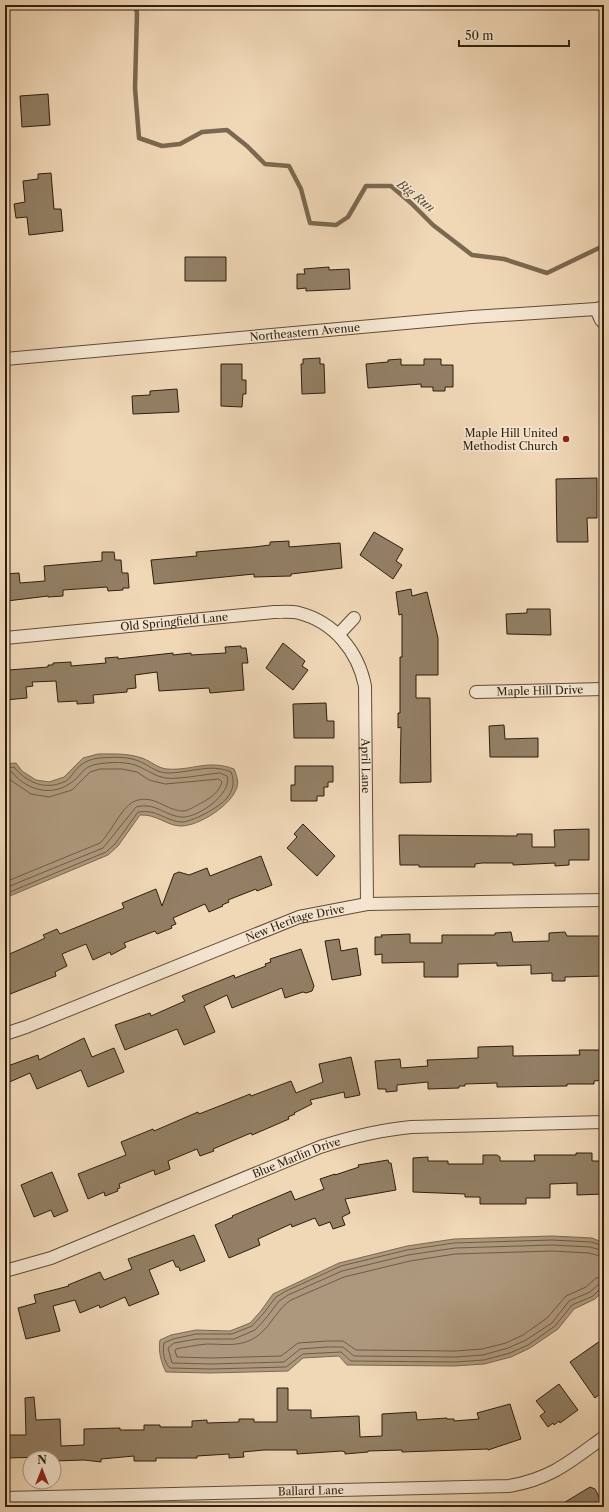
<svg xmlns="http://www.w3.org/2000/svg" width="609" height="1512" viewBox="0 0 609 1512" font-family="'Libre Caslon Text',serif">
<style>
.water{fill:#ae987d;stroke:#7a6850}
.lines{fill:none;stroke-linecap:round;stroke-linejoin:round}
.shore{stroke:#6e5c45;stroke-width:1}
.stream{stroke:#7a6850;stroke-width:4.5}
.building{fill:#927f65;stroke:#2d1f0d}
.minor-casing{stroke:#5e4d37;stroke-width:14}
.minor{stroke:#f5e5d0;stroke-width:12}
.poi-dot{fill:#8f2418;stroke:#f5e5d0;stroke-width:1.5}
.labels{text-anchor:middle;stroke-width:3.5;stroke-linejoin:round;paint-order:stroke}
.street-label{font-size:11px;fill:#2d1f0d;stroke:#f5e5d0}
.poi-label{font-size:11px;fill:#2d1f0d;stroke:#f5e5d0;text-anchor:end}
.water-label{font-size:12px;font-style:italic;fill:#5a4934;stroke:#f5e5d0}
</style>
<rect width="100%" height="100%" fill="#f0d7b6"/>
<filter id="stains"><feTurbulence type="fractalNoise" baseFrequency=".005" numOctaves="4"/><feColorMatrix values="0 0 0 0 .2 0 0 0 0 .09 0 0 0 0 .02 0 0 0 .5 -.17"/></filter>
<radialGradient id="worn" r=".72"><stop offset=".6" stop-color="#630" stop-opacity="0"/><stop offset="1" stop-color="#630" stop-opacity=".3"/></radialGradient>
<path class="water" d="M98,754c15,0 29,-1 44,4 9,3 15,10 25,11 25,2 41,-10 67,0 2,5 5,12 3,18 -5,18 -38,39 -56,39 -14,0 -24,-12 -41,-11l-22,31 -10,9 -103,43v-134l11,-1 6,8 14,9 13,2 15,-5 19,-19z
M552,1236l40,2 12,5v47l-9,9 -21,10 -16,20 -28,19 -19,9 -27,7 -29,2 -108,-1 -8,-9 -36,2 -15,13 -77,2 -45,-1c-5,-10 -8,-21 -6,-32l11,-5 25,-5 34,1 20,-8 10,-11 13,-18 66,-31 68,-17 47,-7z"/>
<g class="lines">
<path class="shore" d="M5,768l9,-1c13,16 32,24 52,14 3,-2 6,-6 8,-9 7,-9 15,-13 26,-14 14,-1 30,-2 43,5 8,4 15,10 25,10 21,0 43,-10 63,-1 4,9 2,19 -4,26 -7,9 -36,25 -47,24 -16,-2 -23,-13 -42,-10l-23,32 -9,8 -101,42
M5,773l7,-1c13,17 38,25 57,12 13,-7 11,-17 29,-20 13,-2 30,-3 42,3 9,4 15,9 25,11 13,2 40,-4 55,-5l7,3c6,18 -31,43 -46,41 -18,-2 -25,-15 -45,-10l-33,41 -98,40
M5,779h4l22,15 18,3 23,-7 18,-18 10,-3h22l15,3 12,8 16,4 54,-5 3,3c-3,10 -10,15 -19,20 -6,3 -13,8 -19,9 -17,1 -31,-19 -51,-9 -12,6 -22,31 -33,41l-95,39
M604,1246l-13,-4 -39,-2 -98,3 -47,7 -66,16 -55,25 -10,6 -13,17 -11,12 -20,8h-36l-23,5 -9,4c-2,7 0,20 6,25l41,1 75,-2 17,-13 38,-2 10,9 104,1 29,-2 26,-7 18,-8 27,-19 17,-21 21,-9 7,-7 4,-1
M604,1251l-14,-4 -38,-2 -97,3 -47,7 -66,16 -54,24 -9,6 -12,16 -12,13 -21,9h-37l-23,4 -6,5 4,15 39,1 73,-2 16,-13 27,-2h16l11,9 101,1 28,-2 25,-7 18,-8 26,-17 17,-22 21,-9 9,-8 5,-1
M604,1257l-15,-4 -37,-2 -97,3 -45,7 -66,16 -53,23c-13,8 -19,24 -31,34 -17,14 -34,10 -53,10 -11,1 -21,3 -31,5l-1,2 2,6 34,1 70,-2 17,-13 29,-2h16l13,9 99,1 27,-2 24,-6 17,-8 24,-17 19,-22 20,-9 10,-9 8,-1"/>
<path class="stream" d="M135,5l2,8 -2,75 4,50 23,8 18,-2 22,-12 25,-2 20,16 18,18 24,2 12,23 9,34 26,2 12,-8 18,-31h25l20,17 22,22 39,30 32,4 43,14 54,-26 3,4"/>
</g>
<path class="building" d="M48,94l2,31 -28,2 -2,-31z
M51,173l3,36h7l2,22 -34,4 -2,-18 -11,1 -2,-14 11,-2 -2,-21 15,-2v-5z
M185,257h41v24h-41z
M329,267v3l20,-1 1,20 -44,2v-3l-9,1v-15h8l-1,-5z
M320,358v6h4l1,29 -23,1 -1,-30h2v-5z
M401,359v6h23v-6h17v6h12v22h-8v4h-12v-4h-12v-3l-53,4 -2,-24 22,-2v-2z
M221,364h21v16h4v14h-3l-1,13 -21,-1z
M177,389l2,23 -46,2 -1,-18 18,-1v-4z
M597,478v40h-10l1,24h-31l-1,-63z
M374,532l29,17 -7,12 6,4 -9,14 -33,-24z
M289,541v6l51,-4 2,25 -51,6v2l-37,1v-3l-100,10 -3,-24 46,-4 -1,-4 58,-5 16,-2v-3z
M102,552h12l1,8h6l1,13h6l1,15h-6v2l-15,1 -1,-4 -44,3v6l-15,1v-1l-41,5 -2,-2v-25l14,-1 1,10 25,-2 -1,-15 58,-5z
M411,589l1,7 15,-4 11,46v37h-22v23h14l1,84 -31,1 1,-56 -3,1v-15h2v-56h2v-43l-3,1 -3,-23z
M527,609h23l1,26 -44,-1 -1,-20 21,-1z
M283,643l22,18 -3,5 6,4 -15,20 -27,-22z
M241,646v2h5l2,15h-6l2,27 -34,3 -1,-5 -50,3 -2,-19 -22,3 1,13 -9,1v3l-34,3 1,8 -17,1v-3l-19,1 -2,-21 -24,1 1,4 -7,1 1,11 -22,2v-24l4,-1v-5l39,-3v-2h5v-2l18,-1v4l35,-3 -1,-5 13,-1v2l55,-6v2l18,-2v2l35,-2 -1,-6z
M326,703l1,18h7v17h-40l-1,-34z
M504,725l1,14 33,-1v19h-48l-1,-31z
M295,766h38v16h-5v5h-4v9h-7v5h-26v-16h4z
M303,824l32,32 -18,20 -30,-28 10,-11 -3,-3z
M589,829v31h-20v5l-14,1v-3l-42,2v-2h-31l-7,1v3h-56v-2h-19l-1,-30 118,1v-2h15v13h23l-1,-17z
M261,856l11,29 -15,6 -1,-2 -28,11 1,2 -7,3 1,1 -14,6 -4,-8 -32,14 3,6 -5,2 1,2 -15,6 -2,-3 -31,12 2,4 -15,8 -1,-3 -17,8 -7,-16 -24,10 5,12 -12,6 1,4 -51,20v-40l34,-15 6,-3 -2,-3 14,-6 3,5 64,-26 -2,-5 34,-14 6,17 12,-32 5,-2 10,3 18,-7 3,8z
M511,932l2,10 36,-1v-8l16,-1 2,4h37v40l-39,1v4h-13v-8l-21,1v-9l-34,1v-3l-39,1v13h-34v-15l-42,1v-9l-7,1v-18h7l-1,-2 29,-1v9h32v-8h53v-2z
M339,939l2,12 16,-3 4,27 -29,5 -7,-39z
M301,949l13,37 -2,5 -6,2 -3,-1 -18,6 -3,-10 -50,20 -5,-13 -23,11 11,26 -31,13 -7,-16 -52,21 -10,-25 35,-12 1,3 34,-15 -3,-5 52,-21 1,3 31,-12 -1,-2 6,-2 -1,-3z
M84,1038l8,19 22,-9 10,24 -36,15 -7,-17 -44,19 -7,-16 -25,11v-17l33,-12 1,5z
M513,1046v10l67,-1 -1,-5h25v30l-10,1v3h-27v2l-70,1v-4l-32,1v2h-6v2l-31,1v-7l-31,3v6l-11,1v-3h-8l-3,-28 25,-2 1,9 27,-2 -1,-6 51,-2v-11z
M351,1057l9,38 -15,3 -1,-6 -34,8 2,4 -18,9 1,1 -7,3 1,2 -23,10 -14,6 -1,-2 -38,16 1,2 -14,5 -3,-7 -29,12 2,8 -15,6 -1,-5 -35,14 1,4 -3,1 1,2 -13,5 -1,-4 -16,7 -10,-25 48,-19 -5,-13 32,-13 1,2 44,-19 1,2 41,-16 10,-4 1,2 40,-15 5,12 27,-11 -4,-18z
M576,1153h16v8h12v33l-27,1v-12l-27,1v14h-24v6h-46v-7h-15v-3l-52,-2v-34l15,-1v4h20v3h35v-9h14l3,2v4h35l-1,-6h42z
M388,1160l1,3h2l5,27 -51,9 5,14 -8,4 3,8 -12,4 -3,-7 -11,4 -4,-8 -23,9 -1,-3 -33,15 2,6 -31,13 -14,-33 18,-8 -1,-1 59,-25 4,9 29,-11 -4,-10 15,-5v1l24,-8 -1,-2z
M52,1172l16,39 -14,6 -3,-7 -17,7 -13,-32z
M194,1235l11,26 -25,10 -1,-4h-3l-3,-7 -24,10 10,24 -30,12 -4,-9 -25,11 -1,-3 -19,8 -5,-13 -22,6 7,25 -34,8 -8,-31 18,-5 -2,-8 35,-9 -1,-1 32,-13 4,8 28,-11 -4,-10z
M600,1341l4,7v43l-9,7 -25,-36z
M559,1384l19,26 -18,13 -1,-2 -5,4 -1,-2 -5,4 -8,-11 5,-4 -9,-11z
M277,1388h11v22h23v8l48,-2 1,21 22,-1v-22l34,-2 1,8 30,-2v1h7v2l25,-2 -2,-6 33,-9 11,35 -33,11v-1l-86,3v-2l-34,1v1l-23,2v-2l-3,-1 -45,3v-4h-33l-21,2 1,5 -15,1v-4l-32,2v2h-41v3h-22v-5l-33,3v3l-17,-2 -30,1v-3l-7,-1 -42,1v-23h21l-1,-37 9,-1 2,23 24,-1 1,27 23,-1v-16l36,-1v2h24v-5h16v2h32v-6l15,-1v3l32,-1v-3h15v3h23z
M590,1487l5,2 9,18h-47z"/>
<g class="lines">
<g class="minor-casing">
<g id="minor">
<path d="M596,309l5,11 3,3"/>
<path id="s1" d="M5,359l467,-42 124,-8 8,-2"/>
<path d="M339,634l15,-16"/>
<path id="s2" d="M5,638l269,-26c8,0 17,-1 25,1 35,9 59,38 66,73l2,218"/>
<path id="s3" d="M476,692l128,-3"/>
<path id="s4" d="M5,1034l21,-7 273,-110 68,-13 237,-4"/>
<path id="s5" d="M5,1271l46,-13 269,-111c31,-10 59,-17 91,-20l193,-5"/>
<path id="s6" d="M5,1498l504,-12c42,-7 62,-25 95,-49"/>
</g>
</g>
<use href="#minor" class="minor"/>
</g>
<circle class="poi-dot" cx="566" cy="439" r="4"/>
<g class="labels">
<g class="street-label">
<text dy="4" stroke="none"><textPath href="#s1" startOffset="301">Northeastern Avenue</textPath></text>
<text dy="4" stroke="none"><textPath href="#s2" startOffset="170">Old Springfield Lane</textPath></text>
<text dy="4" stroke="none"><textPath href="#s3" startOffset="64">Maple Hill Drive</textPath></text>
<text dy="4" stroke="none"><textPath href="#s2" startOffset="479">April Lane</textPath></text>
<text dy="4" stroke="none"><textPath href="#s4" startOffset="311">New Heritage Drive</textPath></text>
<text dy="4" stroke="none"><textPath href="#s5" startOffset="313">Blue Marlin Drive</textPath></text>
<text dy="4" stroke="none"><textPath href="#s6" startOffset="306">Ballard Lane</textPath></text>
</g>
<g class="poi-label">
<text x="558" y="437">Maple Hill United<tspan x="558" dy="13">Methodist Church</tspan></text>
</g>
<g class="water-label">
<text transform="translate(416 196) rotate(38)" y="4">Big Run</text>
</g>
</g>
<rect width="609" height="1512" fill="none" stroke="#f0d7b6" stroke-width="20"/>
<rect x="6" y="6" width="597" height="1500" fill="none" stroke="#2d1f0d" stroke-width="2"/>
<rect x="10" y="10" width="589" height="1492" fill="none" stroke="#2d1f0d"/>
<g transform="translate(42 1470)"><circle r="19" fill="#f5e5d0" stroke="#a59682"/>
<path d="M0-3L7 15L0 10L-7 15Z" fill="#8f2418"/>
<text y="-6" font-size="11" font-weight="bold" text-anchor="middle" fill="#2d1f0d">N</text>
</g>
<path d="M459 40v6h110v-6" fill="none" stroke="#2d1f0d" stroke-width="2"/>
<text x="465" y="40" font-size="12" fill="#2d1f0d" stroke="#f5e5d0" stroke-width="3" paint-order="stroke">50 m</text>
<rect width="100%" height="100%" filter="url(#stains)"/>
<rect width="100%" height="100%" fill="url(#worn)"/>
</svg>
